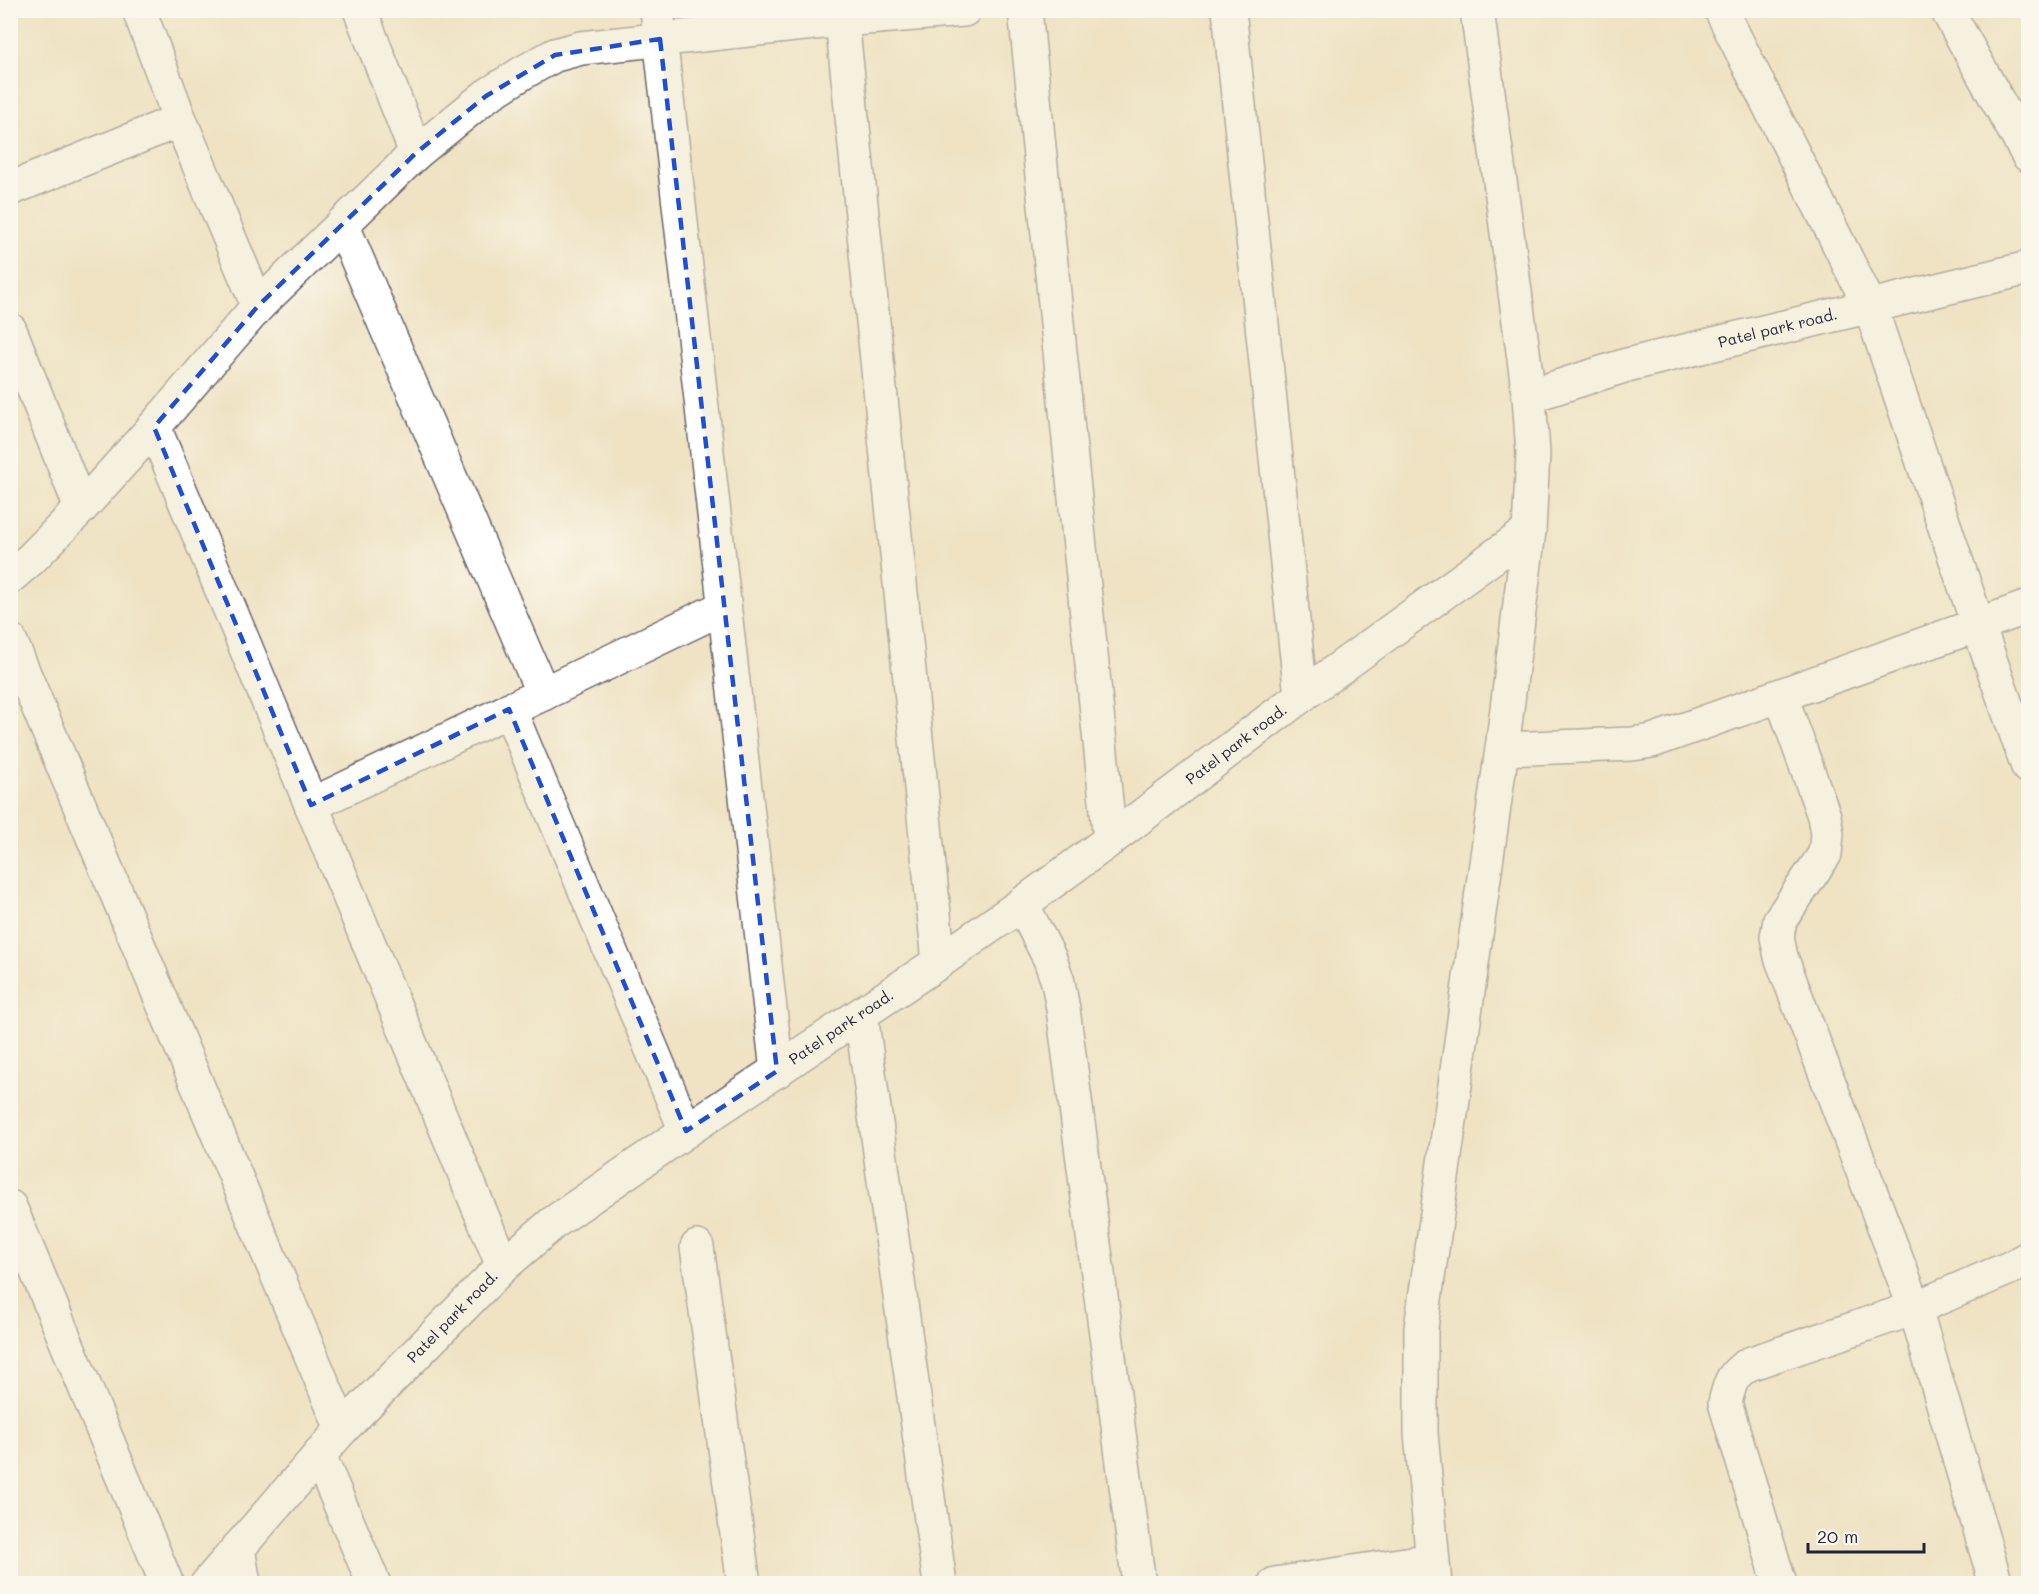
<svg xmlns="http://www.w3.org/2000/svg" width="2039" height="1594" viewBox="0 0 2039 1594" font-family="Mali,sans-serif">
<style>
.lines{fill:none;stroke-linecap:round;stroke-linejoin:round}
.street-casing{stroke:#6a666b;stroke-width:36}
.street{stroke:#fff;stroke-width:33}
.marked{fill:none;stroke:#1d4ed8;stroke-width:4.5;stroke-dasharray:12 8;stroke-linejoin:round}
.labels{text-anchor:middle;stroke-width:4.5;stroke-linejoin:round;paint-order:stroke}
.street-label{font-size:15px;fill:#22223b;stroke:#fbf7ec}
</style>
<rect width="100%" height="100%" fill="#fbf7ec"/>
<filter id="ink" filterUnits="userSpaceOnUse"><feTurbulence type="fractalNoise" baseFrequency=".0167" numOctaves="2"/><feDisplacementMap in="SourceGraphic" scale="12" xChannelSelector="R" yChannelSelector="G"/><feConvolveMatrix kernelMatrix="1 2 1 2 8 2 1 2 1" color-interpolation-filters="sRGB"/></filter>
<filter id="wash" filterUnits="userSpaceOnUse"><feTurbulence type="fractalNoise" baseFrequency=".008" numOctaves="4" result="noise"/><feDisplacementMap in="SourceGraphic" scale="24" xChannelSelector="R" yChannelSelector="G"/><feGaussianBlur stdDeviation="1.35" result="paint"/><feColorMatrix in="noise" values="0 0 0 0 0 0 0 0 0 0 0 0 0 0 0 0 0 1.4 0 .05"/><feComposite in="paint" operator="in"/></filter>
<g filter="url(#wash)">
<rect width="100%" height="100%" fill="#efe3c4"/>
</g>
<g filter="url(#ink)">
<g class="lines">
<g class="street-casing">
<g id="street">
<path d="M139,10l41,110 78,186"/>
<path d="M360,10l56,143"/>
<path d="M657,10l120,1061"/>
<path d="M841,10l98,952"/>
<path d="M1025,10l85,830"/>
<path d="M1229,10l72,686"/>
<path d="M1721,10l149,296 108,319 50,142"/>
<path d="M1947,10l81,145"/>
<path d="M10,189l170,-69"/>
<path d="M342,224l201,470"/>
<path d="M10,330l71,178"/>
<path id="s1" d="M1529,396l98,-31 401,-97"/>
<path d="M154,427l349,839"/>
<path d="M10,577l21,-18 50,-51 73,-81 104,-121 158,-153 70,-57 38,-24 31,-17 26,-7 261,-28 122,-10"/>
<path d="M10,640l332,789"/>
<path d="M1781,696l43,120 3,18 -2,20 -45,66 -3,17 4,20 134,351 81,276"/>
<path d="M509,709l177,422"/>
<path d="M1502,749l130,-5 20,-3 376,-134"/>
<path d="M311,805l413,-198"/>
<path d="M1022,904l28,55 8,23 5,27 76,575"/>
<path d="M861,1015l79,569"/>
<path d="M10,1207l157,377"/>
<path d="M697,1247l47,337"/>
<path d="M319,1455l55,129"/>
<path d="M238,1548l6,36"/>
<path id="s2" d="M207,1584l135,-155 161,-163 50,-43 133,-92 253,-169 83,-58 88,-64 191,-144 228,-165"/>
<path d="M1275,1584l157,-24"/>
<path d="M1435,1584l-14,-151v-105l81,-579 27,-218 4,-77 -4,-58 -52,-386"/>
<path d="M1780,1584l-55,-181c5,-20 6,-28 24,-39l166,-56 97,-41 16,-9"/>
</g>
</g>
<use href="#street" class="street"/>
</g>
</g>
<path d="M0 0H2039V1594H0ZM660,39l117,1032 -91,60 -177,-422 -198,96 -157,-378 104,-121 158,-153 70,-57 69,-41z" fill="#efe3c4" fill-opacity=".55" fill-rule="evenodd"/>
<path class="marked" d="M660,39l117,1032 -91,60 -177,-422 -198,96 -157,-378 104,-121 158,-153 70,-57 69,-41z"/>
<g class="labels">
<g class="street-label">
<text dy="5" stroke="none"><textPath href="#s1" startOffset="258">Patel park road.</textPath></text>
<text dy="5" stroke="none"><textPath href="#s2" startOffset="1335">Patel park road.</textPath></text>
<text dy="5" stroke="none"><textPath href="#s2" startOffset="849">Patel park road.</textPath></text>
<text dy="5" stroke="none"><textPath href="#s2" startOffset="363">Patel park road.</textPath></text>
</g>
</g>
<rect width="2039" height="1594" fill="none" stroke="#fbf7ec" stroke-width="36"/>
<path d="M1808 1543v9h116v-9" fill="none" stroke="#22223b" stroke-width="3"/>
<text x="1817" y="1543" font-size="18" fill="#22223b" stroke="#fbf7ec" stroke-width="4.5" paint-order="stroke">20 m</text>
</svg>
